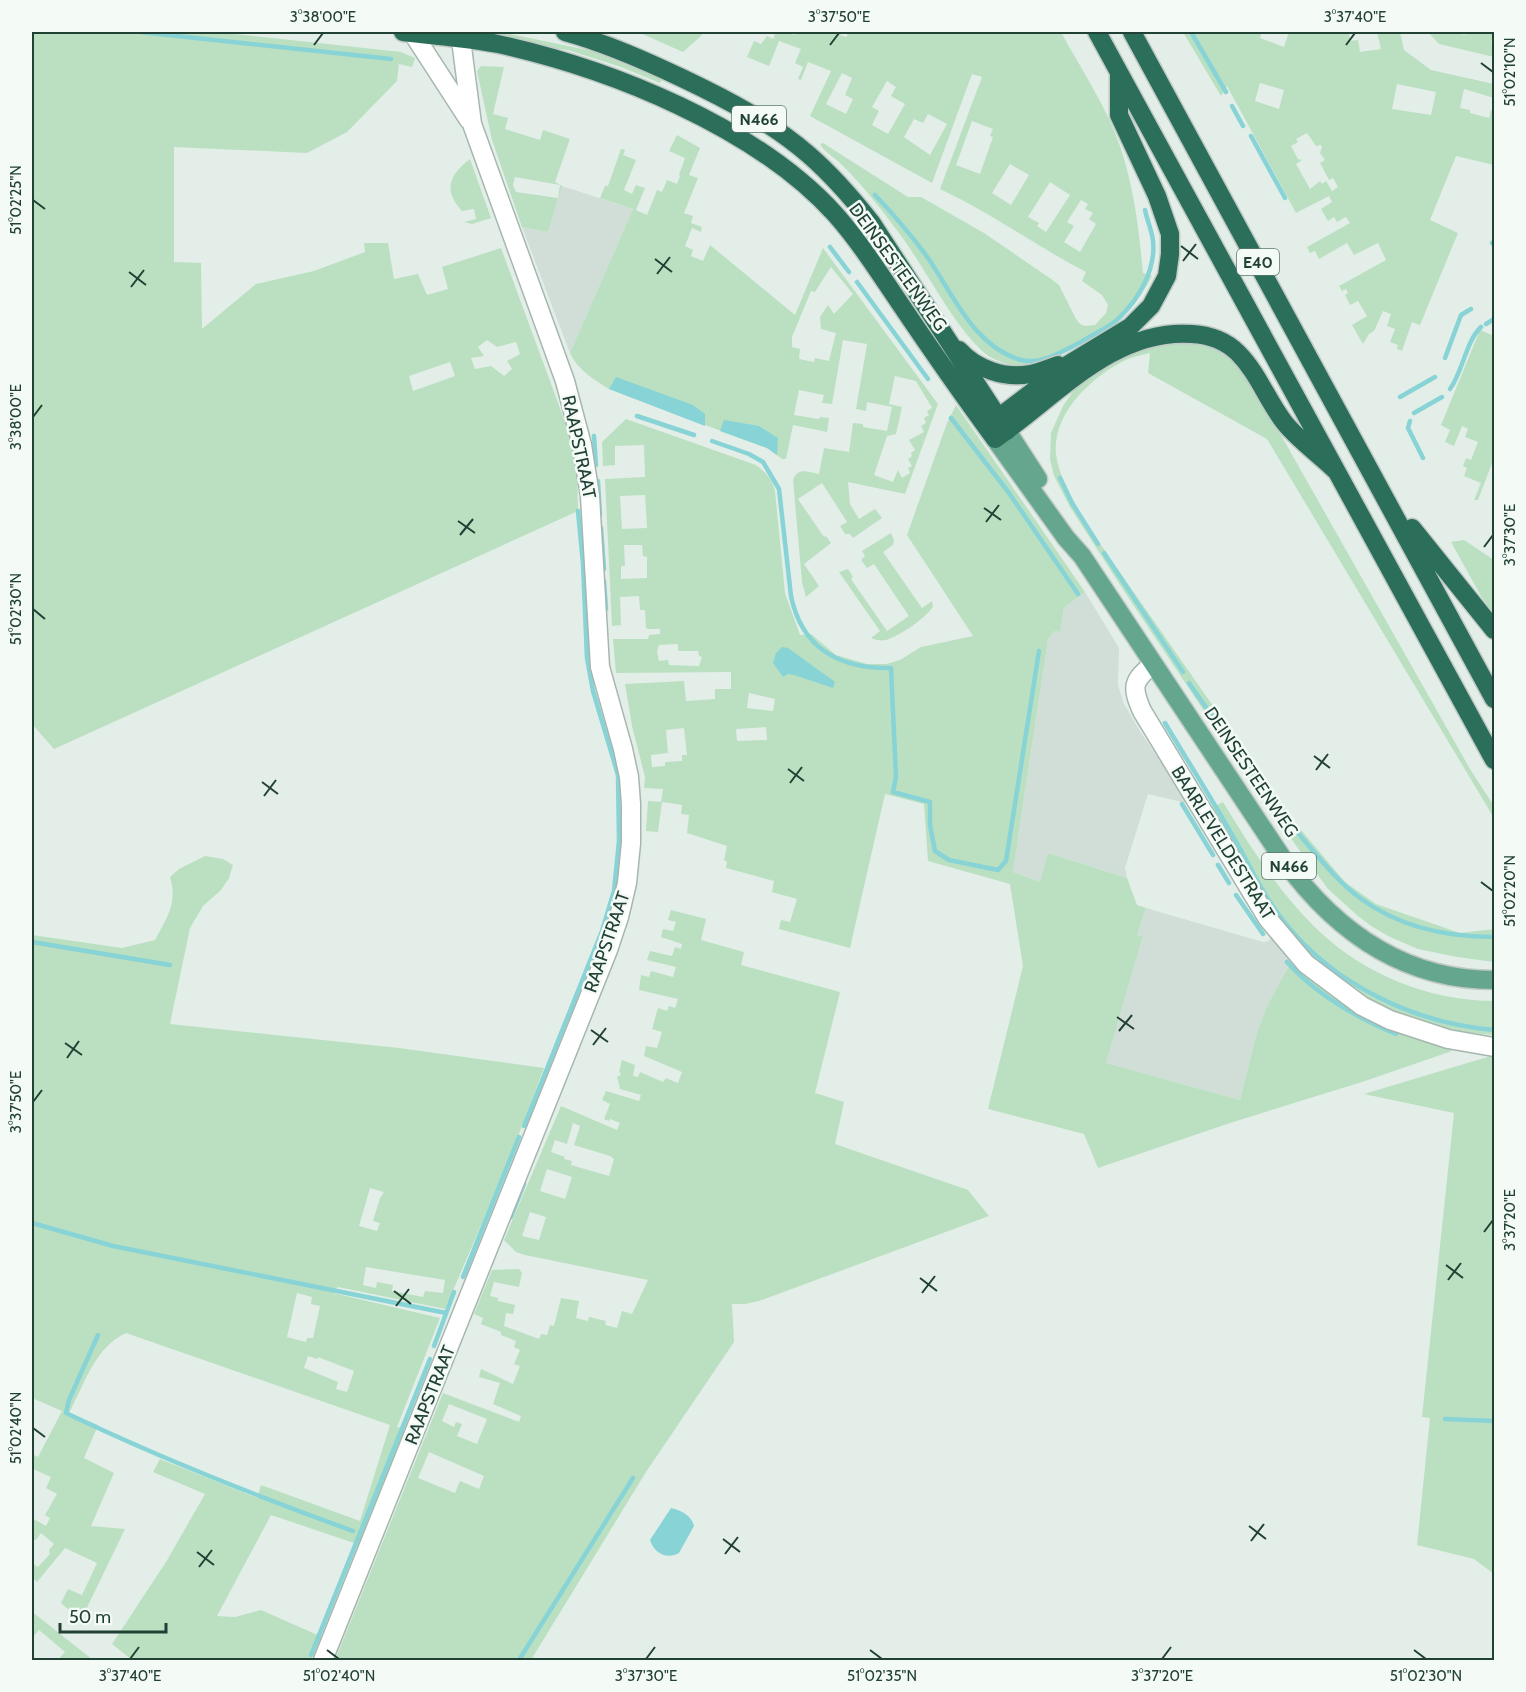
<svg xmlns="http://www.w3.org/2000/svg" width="1526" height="1692" viewBox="0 0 1526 1692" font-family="Cabin,sans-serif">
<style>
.built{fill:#d1ded7}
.green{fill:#bae0c1;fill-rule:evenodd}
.water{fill:#87d3d6}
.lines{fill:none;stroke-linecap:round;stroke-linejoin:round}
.stream{stroke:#87d3d6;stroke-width:4.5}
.minor-casing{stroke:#a5b7af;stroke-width:21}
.major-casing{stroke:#c1cac6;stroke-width:21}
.highway-casing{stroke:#c1cac6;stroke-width:21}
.minor{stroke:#fff;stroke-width:18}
.major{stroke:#64a68e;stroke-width:18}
.highway{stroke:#2b6f5a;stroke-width:18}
.ticks{fill:none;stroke:#214135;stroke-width:2}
.labels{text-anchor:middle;stroke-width:5;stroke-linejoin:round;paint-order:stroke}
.shield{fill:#f4faf6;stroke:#60786f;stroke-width:1.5}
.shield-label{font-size:16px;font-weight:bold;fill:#214135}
.street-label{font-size:18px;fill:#214135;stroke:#f4faf6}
.neatline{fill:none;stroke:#214135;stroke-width:2}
.ticks-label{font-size:15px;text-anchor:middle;fill:#214135}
</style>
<rect width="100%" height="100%" fill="#e3eee8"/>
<path class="built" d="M562,186l71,23 -63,144 -48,-126 26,5z
M1085,592l34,56 -1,37 6,19 17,29 49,71 -42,-10 -23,74 2,10 -79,-25 -8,29 -27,-10 35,-233 7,-8 5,1 4,-24z
M1146,908l117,34 6,-1 1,-7 21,28 -23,42 -11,28 -17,68 -134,-37 37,-127 -6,-1z"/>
<path class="green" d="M32,32h184l185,20 14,6 -3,9 -13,-3 -2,17 -50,51 -40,21 -133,-6v115l27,1 1,66 54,-45 58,-13 51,-19 -1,-9h24l6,36 24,-5 9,21 21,-6 -6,-22 59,-19 70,190 6,22 1,51 -524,238 -22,-25zM487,340l10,7 19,-5 4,12 -13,7 5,8 -8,7 -13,-10 -16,3 -4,-11 13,-2 -6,-9zM450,362l5,14 -42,15 -4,-15z
M501,32l91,19 70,28 -2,4 -39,-16 -53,-17 -24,-3 -44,-10z
M638,32h63l1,3 -19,17z
M776,32h8l11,3 2,-3h44l-1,3 6,2 3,-5h212c20,37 45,74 59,114 14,41 19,84 23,127l9,3c-21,40 -39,52 -79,72 -15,7 -31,18 -47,18 -17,0 -34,-5 -46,-17 -30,-30 -55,-81 -81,-116 -18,-24 -38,-50 -59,-70 -7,-7 -16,-11 -20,-19l3,-1 85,54h13l63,36 70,48 5,4 17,34 4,5 5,2 10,-1 11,-12 2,-8 -6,-10 -20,-14 4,-9c-50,-26 -95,-59 -146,-83l42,-112 -10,-3 -40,109 -122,-67 21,-45 -23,-9 -7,18 -3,-1 5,-12 -8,-4 6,-14 -22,-8 -10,25 -22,-9 7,-16 7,3 6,-8 6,3zM842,73l10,5 -7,17 8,4 -7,15 -20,-10zM887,81l9,6 -5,9 14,8 -17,30 -16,-9 7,-14 -7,-4zM928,114l19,10 -17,31 -26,-18 10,-18 9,4zM972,121l21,8 -3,7 3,1 -13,37 -24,-9zM1010,164l19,11 -18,30 -19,-12zM1050,182l20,13 -24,37 -9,-6 2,-3 -11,-6zM1081,200l7,4 -3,5 8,4 -4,6 7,5 -16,28 -16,-10 10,-16 -7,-4z
M1183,32h79l-2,6 24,9 5,-15h60l1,9 8,-1 2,12 21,-3 -4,-17h23l4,18 27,20 63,14v14l-30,-9 -4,19 10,2v3l19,5 2,-8 3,1v54l-38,-9 -26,64 28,13 -38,92 -8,-3 -10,29 -5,-2 1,-4 -8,-3 5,-13 -8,-3 4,-12 -8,-3 -9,20 -5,3 -6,10 -11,-19 15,-9 -9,-15 -8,4 -5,-10 3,-2 -2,-4 -4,2 -3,-5 47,-26 -8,-17 -24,12 -7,-12 -28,16 -4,-8 -5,2 -3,-6 43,-24 -4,-6 -9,5 -3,-5 -6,4 -7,-12 11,-7 -3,-6 -33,17 -69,-127 -6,10zM1260,83l24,7 -5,19 -24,-8zM1397,84l39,8 -5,23 -39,-6zM1307,133l9,13 5,-1 1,2 -2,6 5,7 -5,3 9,17 4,-2 5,9 -6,4 -6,-10 -4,3 -2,-3 -10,8 -14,-25 6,-4 -4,-1 -7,-13 7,-4 -2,-3z
M1428,32h25l12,3 1,-3h28l-3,11 3,1v13l-55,-13z
M481,66l23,1 -11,47 15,4 -3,11 35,11 3,-10 27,9 -15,43 7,4 -14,46 -26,-5 -30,-87 -15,-69zM515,177l45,8 -2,13 -42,-6 -3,-7z
M677,135l23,13 -11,27 9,3 -14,35 9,3 -2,7 11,4 -1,5 -9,-4 -7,18 8,4 -2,6 12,5 7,-16 85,70 28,-67 115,156 -33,90 -57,-12 2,22 9,15 16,-10 7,9 -29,20 -3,-4h-5l-5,-8 7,-4 -25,-39 -24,16 26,38 2,-1 5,7 -27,21 15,22 -13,11 -4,-15 -9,-102c5,-13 14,-8 26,-6l5,-26 25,4 4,-29 10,1v3l24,4 5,-24 -25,-5 -1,9 -10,-2 11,-65 -24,-4 -11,64 -10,-1 2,-8 -25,-5 -5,25 25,4 1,-2 9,1 -2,14 -34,-7 -7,34h-4l-15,-11 -158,-59c-16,-10 -31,-19 -39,-36l63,-144 -33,-11 5,-12h3l13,-37 4,1 -2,5 13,5 -12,30 8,4 4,-9 9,3 -9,22 11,5 10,-25 5,2 5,-12 10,4 3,-8 -1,-1 6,-17 -16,-7zM831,267l22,27 -19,20 -6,-9 -8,12 1,12 15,4 -7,28 -14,-3 -1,4 -15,-3 1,-10 -8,-2v-10l19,-46 4,1zM895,376l21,5 16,27 -5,3 2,4 -5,3 2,5 -5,3 3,6 -15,8 6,10 -4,3 1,3 -4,3 4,7 -4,2 2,5 -8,5 -4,-8 -5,12 -19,-7 13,-39 9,-2 6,-27 -13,-3z
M470,159l21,59 -19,6 -8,-2 12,-3 -2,-10 -12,2c-19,-21 -13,-36 8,-52z
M1480,330l14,6v122l-16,42h-4l7,-17 -17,-7 3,-8 -4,-2 3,-8 5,2 7,-18 -13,-5 3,-8 -6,-3 -8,20 -9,-4 5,-12 -9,-5z
M1201,341l28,14 11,12 16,24 214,378 24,37v12l-227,-379 -119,-66 2,-20c-7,2 -15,3 -22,6 -35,16 -76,54 -72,95 3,24 18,46 29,68l206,296 54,64 31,22 84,29 34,-4v33l-37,-5 -39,-8 -28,-12 -19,-11 -13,-10 -30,-27 -58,-79 -146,-219 -54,-84 -16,-31 -4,-17 1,-26 12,-27 11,-16 36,-27 46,-21z
M956,405l129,187 -21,16 -4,24 -5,-1 -7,8 -35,233 27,10 8,-29 79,25 10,27 9,3 -9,27 6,1 -37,127 134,37 17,-68 11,-28 23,-42 45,36 29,18 80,31 7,4 -87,30 -138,43 -129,44 -14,-34 -96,-25 35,-143 -13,-82 -82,-23 -4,-57 -39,-10 -35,154 -71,-19 2,-9 9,2 7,-23 -25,-7 2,-11 -48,-13 1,-6 -3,-2 3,-14 -40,-13 2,-18 -8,-1 1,-9 -20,-3 -4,30 -12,-1 2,-30 13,1 2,-13 -19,-1 1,-11 -13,-51 -7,-42 59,-3 2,20 29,-2v-10h16v-17l-115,1 -3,-34h35l1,-4 11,-1v-5h-12l-2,-1 -1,-18h-5l-1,-14 -19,1 1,28 -9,1 -7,-147 40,-2 -1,-32 -29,1v19l-12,1 -1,-24 24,-23 130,46c10,8 16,13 19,26l10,102 15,42 11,-1 25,21 31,9h19l14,-4 21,-13 52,-11 -66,-101 40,-112zM645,495l2,33 -25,1 -2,-33zM624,545h18l1,11 4,1v21l-26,1v-13h4zM678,644v7h20l1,5 3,1 -3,9 -30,-1 -1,-5 -9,1 -2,-9 2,-7zM749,693l26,6 -2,12 -26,-3zM766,727l1,13 -30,1 -1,-12zM684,728l3,27h-5v6l-17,1v4l-13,1 -1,-12 17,-2 -2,-23z
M891,533l3,7 -1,5 -10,7 39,56 10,-7 1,5c-4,10 -35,31 -47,34 -5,1 -10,0 -15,-2l9,-7 -41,-59 9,-3 5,8 -2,2 36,52 22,-15 -35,-52 -7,4 -6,-8 4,-4 -3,-5z
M1464,540l30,20v55l-13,-19 -30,-54z
M1223,802c28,46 57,92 96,129 46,44 112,70 175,70v34c-86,-5 -167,-46 -218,-116 -8,-11 -14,-24 -21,-36 -15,-25 -29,-50 -44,-75z
M205,856l18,3 10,6 -4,13 -8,12 -18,16 -13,22 -20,96 229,24 145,20 -37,97 -62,144 -107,-22 -5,6 107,25 -43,109 11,2 -48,116 -89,-30 -54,101 18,1 26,-7 61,27 -11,23h-179l-20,-16 54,-82 39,-68 -52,-22 7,-13 97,39 4,-13 99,36 30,-96 -264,-92c-31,14 -42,52 -57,80l29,12 -14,33 30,15 -23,53 34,3 -44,91 -20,-17 7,-14 14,6 15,-32 -32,-15 -28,34 -5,-5v-14l6,4 12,-13 -1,-4 5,-6 -13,-11 -5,7 -4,-1v-21l14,8 4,-8 -5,-3 12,-21 -11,-6 5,-11 -18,-8 -1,-15 6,3 24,-46 -30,-13v-463l90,13 33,-8c12,-23 23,-37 15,-63l9,-8zM370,1188l14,4 -4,6 -7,23 7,2 -3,8 -18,-5zM366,1267l79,13 -2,13 -18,-2 -2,6 -31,-6 1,-6 -16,-3 -1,6 -13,-3zM297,1293l15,4 -1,7 9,2 -7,32h-6l-1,4 -19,-5zM308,1356l9,3 1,-2 36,14 -7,21 -11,-3 2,-7 -34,-14z
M671,910l35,9 -5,21 43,12 -3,13 99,27 -25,101 29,9 -9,42 133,46 21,26 -230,85 -14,3h-13l2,38 -88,130 -115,188h-196l108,-267 76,29 2,-6 -28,-12 7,-21 -21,-6 2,-8 32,15 7,-18 -6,-2 6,-14 -6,-3 2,-6 -15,-6v-3l-20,-8 2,-6 -9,-4 18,-44 27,-1 3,4 -3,14 -25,-5 -4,14 8,2v3l17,4 -2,9 -7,-1 -2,13 35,13 2,-5 6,1 3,-10 4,1 7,-28 18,3 -3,17 12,3 1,-4 17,4 -1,4 12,3 5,-17 10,3 16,-34 -123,-25 -9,-3 -12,-12 57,-134 56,24 3,-7 -10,-4 -1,2 -5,-2 6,-15 -8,-4 4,-9 33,10 2,-6 -21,-6 -3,-13h3l1,-3 -2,-1 3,-12 13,5 -2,11 5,1 2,-5 23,10 3,-4 12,5 4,-11 -38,-16 2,-10 11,2 5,-16 -10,-3 6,-21 9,3 2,-5 6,2 3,-9 -39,-9 2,-15 8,2 2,-6 22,6 3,-10 -29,-7 3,-9 22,5 3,-9 6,2 1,-5 -21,-7 2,-8 10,2 3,-9 -8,-2zM573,1123l7,3 -6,19 36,11 4,3 -5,17 -38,-11 1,-4 -8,-2 1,-2 -14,-5 4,-12 12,4zM547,1169l25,8 -7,22 -25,-8zM530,1212l16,5 -7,23 -17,-4zM449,1404l38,15 -10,25 -20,-8 5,-12 -6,-2 -2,5 -12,-6zM429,1452l55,24 -5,13 -19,-8 -5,12 -37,-15z
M1494,1055v519l-20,-15 -57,-14 13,-127 -8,-1 32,-304 -90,-19z
M32,1612l8,6 53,42h-35l7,-8 -26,-22 -7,8z"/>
<path class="water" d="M616,377l77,28 12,9v12l-96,-37z
M724,420l35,6 19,12 -1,17 -10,-7 -47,-17z
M782,647l6,1 47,34 -2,6 -39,-13 -6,-1 -5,3 -10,-14 3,-10z
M671,1508c10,2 21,8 23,18l-15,27c-12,7 -25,0 -29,-13z"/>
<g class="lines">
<path class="stream" d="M140,32l251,27
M1191,32l35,60
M1232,106l11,20
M1251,136l34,62
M875,195c19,20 37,41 53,63 25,36 46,89 93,102 20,5 43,-9 60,-18 12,-8 28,-14 38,-24 20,-19 37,-49 34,-77 -1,-10 -6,-21 -8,-31
M1492,243l2,2
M830,247l19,25
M857,282l71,97
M1486,324l8,-5
M1445,358l16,-43 10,-6
M1450,389c13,-18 16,-48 31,-62
M1400,397l35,-20
M1414,413l28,-16
M637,416l57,19
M951,418l58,75 69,101
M1410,421l-2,7 15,30
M594,436l2,29
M712,441l37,13 14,8 16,27 12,107c11,53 49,73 100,72l5,109 -3,15 37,10v23l5,26 14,9 49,10 8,-9 33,-210
M1060,478l12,25 26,41
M598,481l2,34
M601,528l3,41
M1104,553l79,119
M604,581l2,28
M1189,683c37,53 73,106 114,156 18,21 35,43 57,59 39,29 87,39 134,39
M1165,723c22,37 45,73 66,110 17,28 30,60 51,86 50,65 131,104 212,111
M1182,804l31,51
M1218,865l11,18
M1236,895l27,39
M32,942l138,23
M1287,962c30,33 68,55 109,72
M524,1126l78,-195 12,-40 5,-50 -1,-66 -25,-84 -6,-33 -4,-94 -5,-53
M511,1217l13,-33
M32,1223l81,23 333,67
M463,1277l56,-140
M98,1335l-29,65 -3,13c94,45 190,83 287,118
M434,1346l20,-54
M1445,1419l49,2
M311,1655l119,-296
M519,1660l114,-182"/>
<g class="minor-casing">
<path id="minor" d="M412,32l57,88
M1153,664c-20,17 -22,22 -11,47l126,208 38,45 56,42 28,14 58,19 46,8
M323,1660l285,-710 11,-33 8,-34 4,-40v-39l-2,-27 -6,-28 -23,-82 -10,-171 -8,-51 -17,-64 -93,-257 -12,-92"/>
</g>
<g class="major-casing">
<path id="major" d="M1007,431l31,48
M995,439l71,99 16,18 201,303c52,72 120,121 211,121"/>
</g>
<g class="highway-casing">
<path id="highway" d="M403,32c32,4 64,6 95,12 113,25 258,83 337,170 24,27 43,57 64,88 31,46 63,92 96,137 60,-41 118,-111 197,-105 17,1 34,7 46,19 20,20 29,47 46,69 12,16 38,35 53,50
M565,32c41,11 81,29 119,47 44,21 88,44 125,76 23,20 43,43 62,67l136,209
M1097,32l397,728
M1132,32l362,667
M959,350c17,19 46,29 71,24 10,-2 19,-6 28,-9
M990,424l79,-60 61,-37 21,-21 16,-30 3,-22v-20l-13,-38 -38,-81v-40
M1412,528l82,102"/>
</g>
<use href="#minor" class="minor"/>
<use href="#major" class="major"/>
<use href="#highway" class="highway"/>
</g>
<path class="ticks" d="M314,45l9,-12M830,45l9,-12M1346,45l9,-12M1481,63l12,9M33,200l12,9M1181,246l17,13M655,259l17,13M1183,261l13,-17M129,272l17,13M657,274l13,-17M131,287l13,-17M33,417l9,-12M984,508l17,12M458,521l17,12M986,522l13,-17M460,535l13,-16M1484,547l9,-12M33,609l12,10M1314,756l16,12M788,769l16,12M1316,770l12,-16M262,782l16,12M790,783l12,-16M264,796l12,-16M1481,882l12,9M1117,1017l17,12M591,1030l17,12M1119,1031l13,-16M65,1043l17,12M593,1045l13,-17M67,1058l12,-17M33,1102l9,-12M1484,1232l9,-12M1446,1265l17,13M920,1278l17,13M1448,1280l13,-17M394,1291l17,13M922,1293l13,-17M396,1306l13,-17M33,1428l12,9M1249,1526l17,13M723,1539l17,13M1251,1541l13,-17M197,1552l17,13M725,1554l13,-17M199,1567l13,-17M327,1650l12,9M870,1650l12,9M1414,1650l12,9M130,1659l9,-12M646,1659l9,-12M1162,1659l9,-12"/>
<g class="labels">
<g class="shield">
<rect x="732" y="106" width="54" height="26" rx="4.5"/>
<rect x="1237" y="249" width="42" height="26" rx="4.5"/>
<rect x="1262" y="853" width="54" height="26" rx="4.5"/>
</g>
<g class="shield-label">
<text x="759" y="125">N466</text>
<text x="1258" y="268">E40</text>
<text x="1289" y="872">N466</text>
</g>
<g class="street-label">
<text transform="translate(898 267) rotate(54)" y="6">DEINSESTEENWEG</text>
<text transform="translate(579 447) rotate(78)" y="6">RAAPSTRAAT</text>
<text transform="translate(1251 772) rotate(56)" y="6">DEINSESTEENWEG</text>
<text transform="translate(1223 843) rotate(58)" y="6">BAARLEVELDESTRAAT</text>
<text transform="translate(607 942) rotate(-71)" y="6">RAAPSTRAAT</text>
<text transform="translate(430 1395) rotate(-68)" y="6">RAAPSTRAAT</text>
</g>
</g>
<rect width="1526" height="1692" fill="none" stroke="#f4faf6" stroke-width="66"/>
<path d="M60 1623v9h106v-9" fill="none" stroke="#214135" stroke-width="3"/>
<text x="69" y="1623" font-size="18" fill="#214135" stroke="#f4faf6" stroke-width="4.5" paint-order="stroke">50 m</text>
<rect x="33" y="33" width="1460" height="1626" class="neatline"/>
<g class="ticks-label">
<text x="323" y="22">3°38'00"E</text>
<text x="839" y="22">3°37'50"E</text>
<text x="1355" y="22">3°37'40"E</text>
<text transform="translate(1510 72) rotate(-90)" y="5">51°02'10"N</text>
<text transform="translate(16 200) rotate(-90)" y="5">51°02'25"N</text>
<text transform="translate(16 417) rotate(-90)" y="5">3°38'00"E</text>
<text transform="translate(1510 535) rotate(-90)" y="5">3°37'30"E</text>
<text transform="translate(16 609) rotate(-90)" y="5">51°02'30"N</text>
<text transform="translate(1510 891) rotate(-90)" y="5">51°02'20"N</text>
<text transform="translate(16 1102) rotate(-90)" y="5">3°37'50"E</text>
<text transform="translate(1510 1220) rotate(-90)" y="5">3°37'20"E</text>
<text transform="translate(16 1428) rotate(-90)" y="5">51°02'40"N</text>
<text x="130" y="1681">3°37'40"E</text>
<text x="339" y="1681">51°02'40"N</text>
<text x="646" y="1681">3°37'30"E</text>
<text x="882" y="1681">51°02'35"N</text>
<text x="1162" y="1681">3°37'20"E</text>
<text x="1426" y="1681">51°02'30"N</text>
</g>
</svg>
